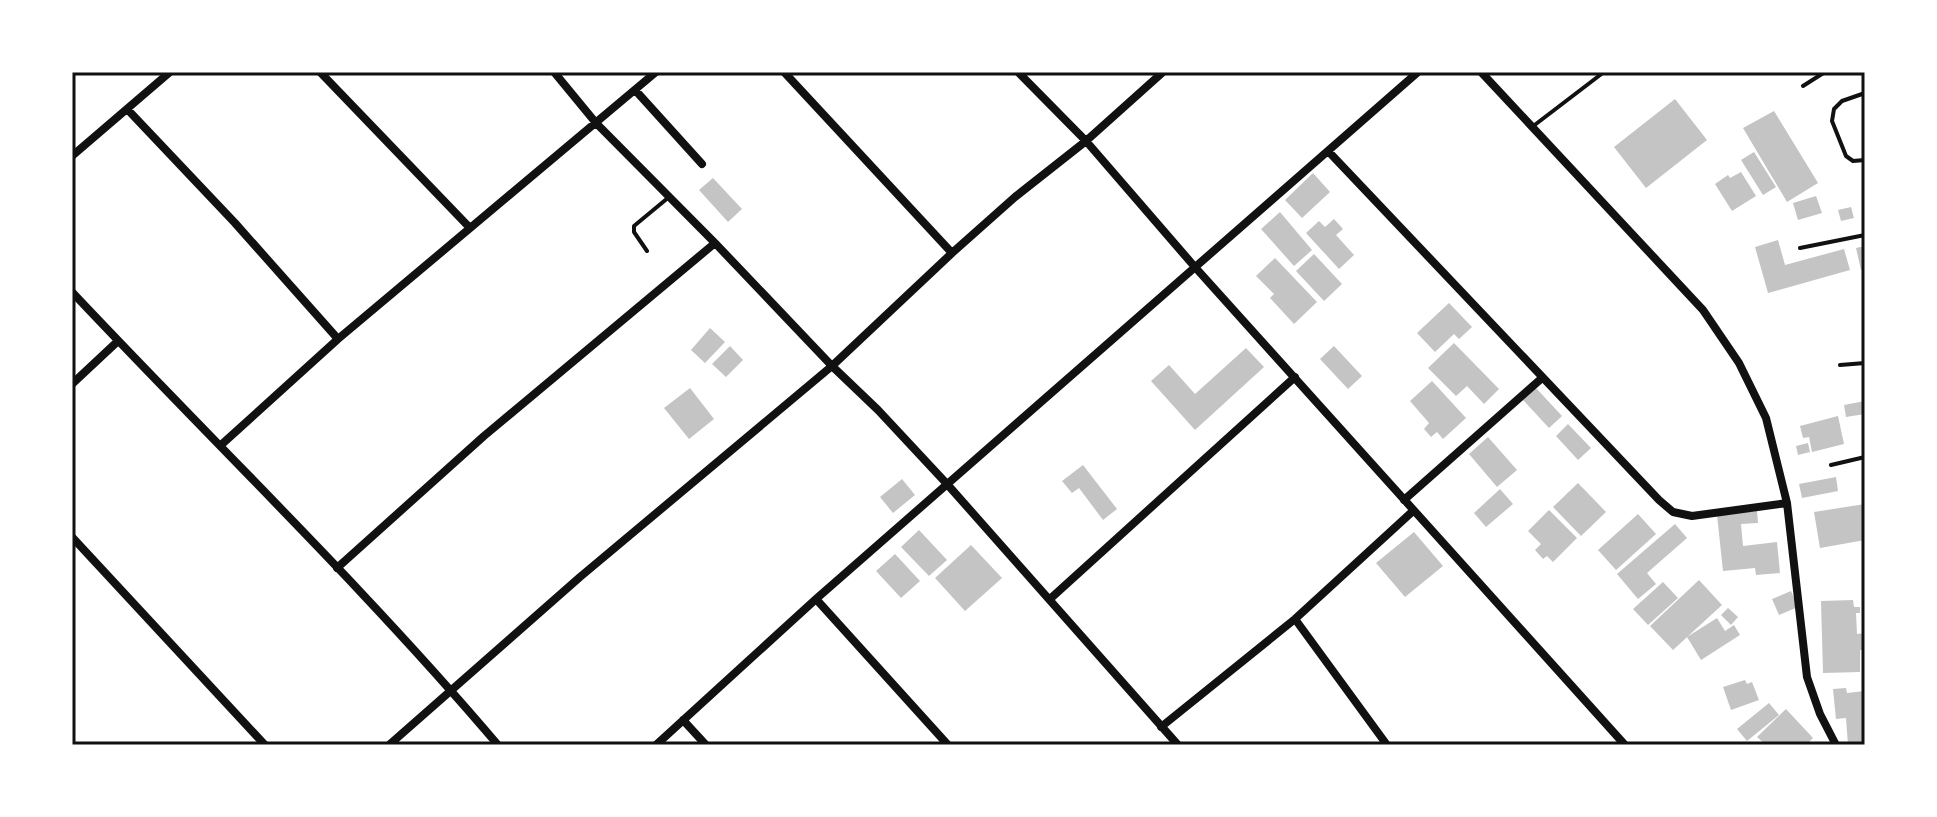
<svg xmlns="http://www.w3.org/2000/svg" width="1937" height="817" viewBox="0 0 1937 817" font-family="'Crimson Pro',serif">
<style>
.building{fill:#c4c4c4}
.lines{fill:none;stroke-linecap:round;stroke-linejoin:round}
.service{stroke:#111;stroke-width:4}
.minor{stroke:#111;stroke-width:8}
.neatline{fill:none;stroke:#111;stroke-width:3}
</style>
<rect width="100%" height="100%" fill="#fff"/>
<path class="building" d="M1675,99l32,41 -61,48 -32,-41z
M1774,111l44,72 -31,19 -44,-74z
M1754,152l22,35 -13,8 -22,-35z
M1741,172l15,24 -24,15 -17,-27 13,-9 2,3z
M1313,173l17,19 -28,26 -17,-18z
M713,178l29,31 -14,13 -29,-32z
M1816,196l6,17 -24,7 -5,-17z
M1851,207l3,11 -13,3 -3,-11z
M1280,212l32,38 -18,16 -33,-37z
M1334,219l9,10 -7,6 18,20 -15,14 -33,-36 13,-12 6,6z
M1778,240l7,25 59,-16 6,21 -82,23 -13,-46z
M1865,246v24h-4l-5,-22z
M1314,254l28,30 -18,17 -28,-30z
M1275,258l42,44 -23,22 -24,-26 4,-4 -18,-18z
M1449,303l23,24 -13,12 -5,-5 -19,18 -18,-19z
M710,328l15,14 -20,21 -14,-13z
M1454,343l45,46 -15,15 -17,-18 -11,10 -28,-28z
M730,346l13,14 -17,17 -14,-13z
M1334,346l28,30 -14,13 -28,-30z
M1246,348l18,19 -69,63 -44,-49 18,-16 26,29z
M1432,381l34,37 -23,21 -6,-7 -6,5 -7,-8 5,-6 -19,-22z
M690,388l24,31 -25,20 -25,-31z
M1536,388l26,28 -13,12 -26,-28z
M1865,401v13l-19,3 -2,-12z
M1838,416l6,28 -32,8 -3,-15 -6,1 -3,-12z
M1568,424l23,24 -13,12 -22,-24z
M1488,437l29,33 -20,17 -28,-33z
M1808,443l2,9 -12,3 -2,-9z
M1083,465l34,44 -14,11 -24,-32 -7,5 -10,-12z
M1836,477l2,14 -36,7 -3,-14z
M902,479l13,16 -22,18 -13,-16z
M1578,483l28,29 -25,24 -28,-29z
M1500,489l13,15 -27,23 -12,-14z
M1865,504v36l-45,8 -6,-36z
M1549,510l28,28 -24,24 -6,-6 -4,3 -8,-9 6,-6 -13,-13z
M1757,511l1,12 -17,1 2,22 34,-4 3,31 -24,2 -1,-7 -32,3 -6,-56z
M1638,514l18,20 -40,36 -18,-20z
M1675,524l12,14 -40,35 9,11 -18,15 -21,-25z
M919,530l28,30 -18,16 -28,-29z
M1414,532l29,34 -38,31 -29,-34z
M971,545l31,33 -37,33 -30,-33z
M895,554l25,27 -19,17 -25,-27z
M1699,580l23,25 -49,45 -23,-24z
M1663,582l15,16 -30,27 -15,-16z
M1791,591l7,16 -19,8 -7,-16z
M1853,600l1,7h6v6h-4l1,21 8,-1v17h-5v22l-37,1 -2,-72z
M1728,608l10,9 -7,8 -10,-10z
M1717,618l8,13 9,-6 6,10 -39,25 -14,-23z
M1745,680l2,4 5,-2 7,18 -28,10 -8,-23z
M1846,688l1,5 18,-2v54h-17l-2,-27 -10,1 -3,-30z
M1769,703l10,12 -32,26 -10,-12z
M1786,709l27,29 -7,7h-40l-9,-8z"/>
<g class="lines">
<path class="service" d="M1803,86l22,-14
M1865,93l-23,8 -8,8 -2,12 14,35 7,5 12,-1
M1532,127l72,-55
M1800,248l65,-13
M647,251l-13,-19v-6l35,-29
M1840,365l25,-2
M1831,465l34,-8"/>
<path class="minor" d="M320,72l150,156
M554,72l42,51 119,120 117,123 46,44 69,74 231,261
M784,72l168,181
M1018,72l68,69 108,125 431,479
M1481,72l222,238 36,53 27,55 21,85 20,174 13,37 16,31
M636,91l66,73
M128,110l107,113 103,116
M1328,151l331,349 14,12 19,4 95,-13
M72,156l98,-84
M72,292c142,151 292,295 426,453
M72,384l46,-43
M221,445l117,-106 318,-267
M1404,500l138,-122
M72,537l193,208
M337,568l147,-132 231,-193
M816,599l132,146
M1050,599l245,-222
M1295,619l92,126
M683,720l23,25
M1161,727l134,-108 118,-108
M389,745l191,-168 252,-211 120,-113 63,-56 71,-56 77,-69
M656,745l160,-146 602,-527"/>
</g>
<rect width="1937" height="817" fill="none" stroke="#ffffff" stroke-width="148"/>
<rect x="74" y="74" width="1789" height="669" class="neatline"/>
</svg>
